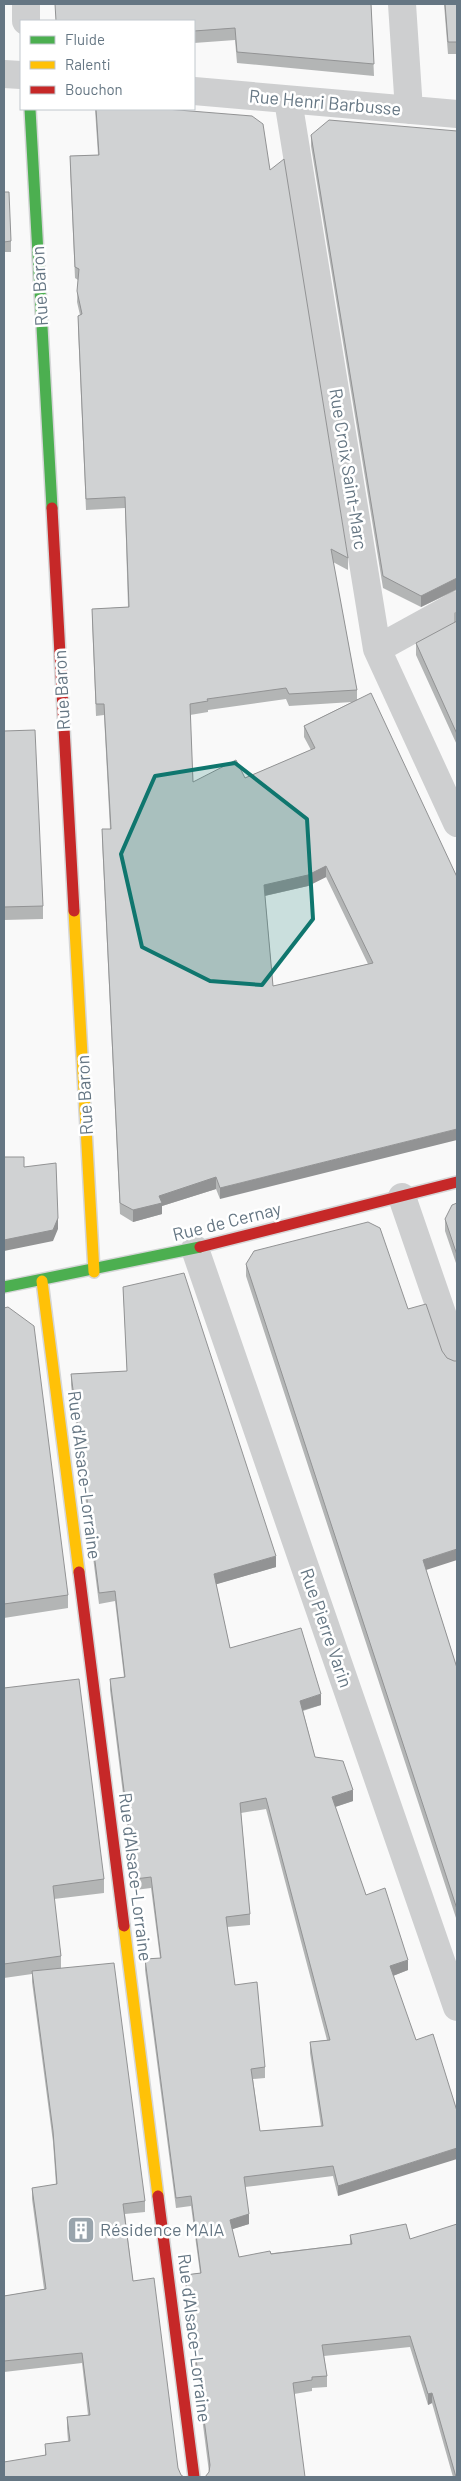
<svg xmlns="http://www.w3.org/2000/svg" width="461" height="2481" viewBox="0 0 461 2481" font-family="Barlow,sans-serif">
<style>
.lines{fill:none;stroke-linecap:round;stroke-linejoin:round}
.fast-casing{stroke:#d5d6d7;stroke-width:14}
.slow-casing{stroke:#d5d6d7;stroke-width:14}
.jam-casing{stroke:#d5d6d7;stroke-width:14}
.street{stroke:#cecfd0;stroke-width:28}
.fast{stroke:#4caf50;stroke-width:11}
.slow{stroke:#ffc107;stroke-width:11}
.jam{stroke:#c62828;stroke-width:11}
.wall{fill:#b3b5b5;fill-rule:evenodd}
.shaded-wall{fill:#929394}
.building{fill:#d0d2d3;stroke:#929394;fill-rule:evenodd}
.marked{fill:#0f766e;fill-opacity:0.2;stroke:#0f766e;stroke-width:4;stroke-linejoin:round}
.labels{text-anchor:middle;stroke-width:5;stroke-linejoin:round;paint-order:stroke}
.street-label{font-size:18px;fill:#657683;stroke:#fff}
.poi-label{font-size:18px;fill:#657683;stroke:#fff;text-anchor:start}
</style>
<rect width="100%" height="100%" fill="#f9f9f9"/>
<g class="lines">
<g class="fast-casing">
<path id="fast" d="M30,109l22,399
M4,1287l196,-40"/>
</g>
<g class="slow-casing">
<path id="slow" d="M74,911l20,361
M42,1281l37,291
M124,1926l34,270"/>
</g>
<g class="jam-casing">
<path id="jam" d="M52,508l22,403
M200,1247l257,-65
M79,1572l45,354
M158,2196l36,281"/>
</g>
<path class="street" d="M26,4v17
M402,4l7,106
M4,74l17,1
M194,91l263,23
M288,100l89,549 80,174
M377,649l80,-44
M402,1197l55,160
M195,1249l262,758"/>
<use href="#fast" class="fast"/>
<use href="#slow" class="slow"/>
<use href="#jam" class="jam"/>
</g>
<path class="wall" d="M371,4l3,72 -137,-13 -2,-23 -41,3v-22z
M444,4h13v50h-9z
M95,109h71l104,61 78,388v12l-15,-8 24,128v9l100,178 -237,322 -4,-10 -54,17v8l-29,8 -13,-8 -18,-374v-11h8l-6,-114 -8,1 -4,-96v-11l36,-2 -3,-99 -39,2 -8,-182v-12l2,-1 -3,-13 1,-22 -3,-2 -5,-111v-11l28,-1zM286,699l3,7 63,-4 -48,24v11l7,13 -66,28 -52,4 -3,-67 18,-3v-2zM326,877l42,87 -95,22 -8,-90 43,-10z
M457,131v459l-36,17 -38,-19 -72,-442v-11z
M4,192l7,49v11h-7z
M457,611v134l-41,-90v-12l38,-20v-10z
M4,731l39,175v13l-39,1z
M457,1203v63l-12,-35v-12z
M246,1264l162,45 39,49 7,3 -28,209 31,98v253l-211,-645z
M123,1287l153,280 -60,17 14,64 91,57 -18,6 12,46 38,44 -18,6 31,88 42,75 -15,6 -55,220 -5,-20 -88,11 4,37 -17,5 7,28 111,-13v-9l60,4 47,238h-4l-21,-74 -4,2 -18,-58 -86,9 3,20v11l-15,1v3l-18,3 -85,78 -24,-187v-10l15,-2 -9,-67 -15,2 -31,-238v-11l15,-1 -9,-70 -16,2 -25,-200v-11l14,-2 -9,-76 -16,3 -28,-219v-11l56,-3zM266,1809l61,231 -17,2v11l11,73 -61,5 -7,-52 12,-1v-11l-30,-82 -8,-58 23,-2v-11l-9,-101z
M456,1295h1v15l-1,-3z
M4,1308l64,287v13l-64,10z
M4,1688l100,191v14l-50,6 7,57v12l84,233v11l-20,2 8,67 45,187 -133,-13v-11l23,-3 -1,-13v-11l21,-2 -6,-52 -78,9v-76l40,-7 -12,-90v-11l24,-3 -3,-43 -21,-160v-8l-28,4z"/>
<path class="shaded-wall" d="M457,578v11l-36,18v-11z
M326,866v11l-18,9 -44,10v-11z
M457,1129v11l-237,59v-11z
M216,1177v12l-54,17v8l-29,8v-12l26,-14z
M58,1218v11l-5,12 -49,10v-11z
M457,1549v11l-34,11v-11z
M276,1556v11l-62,18v-11z
M321,1694v11l-21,6v-10z
M353,1790v11l-21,7v-11z
M408,1960v10l-18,7v-11z
M457,2148v11l-119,37v-10z
M249,2214v10l-19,6v-10z
M432,2393v10l-4,2v-11z"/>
<path class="building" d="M55,4h316l3,60 -137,-12 -2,-24 -41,3v-10h-138z
M445,4h12v38h-9z
M96,109h70l86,7 11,8 7,46 14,-11 64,399 -17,-9 26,141 -68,4 -3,-6 -79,11 1,2 -18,3 3,78 43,-22 9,18 70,-30 -11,-22 67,-33 86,184v252l-237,59 -4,-11 -57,19 3,7 -29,7 -13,-7 -18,-374h9l-7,-125h-8l-4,-95 37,-2 -4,-110 -39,2 -8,-183 4,-2 -5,-23 2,-22 -4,-2 -5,-111 29,-1zM326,866l47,97 -100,23 -9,-101 44,-10z
M329,120l128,11v447l-36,18 -38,-20 -72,-441z
M4,192h5l2,49 -7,1z
M457,621v113l-41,-91z
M35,730l8,176 -39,1v-176z
M4,1157h20v10l32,-4 2,55 -5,12 -49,10z
M457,1203v52l-12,-36 7,-14z
M368,1222l12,6 28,81 18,-5 16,47 5,7 7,3h3v188l-34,11 34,108v241l-211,-645 8,-13z
M184,1273l92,283 -62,18 16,74 71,-20 20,66 -21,7 15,56 28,4 10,29 -21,7 34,98 19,-7 23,72 -18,6 26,74 17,-6 24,77v37l-119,38 -5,-20 -89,11 5,37 -19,6 9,37 31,-6 1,3 81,-10 -2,-9 56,-11 4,15 47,-15v253h-1l-24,-84 -4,1 -18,-58 -88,9 5,31 -15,1v3l-19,3 12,94h-100l4,-5 1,-7 -25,-190 16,-2 -10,-77 -15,2 -31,-239 16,-1 -10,-81 -16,2 -25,-200 15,-2 -10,-86 -16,2 -28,-219 56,-3 -4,-84zM266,1798l64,242 -20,2 13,84 -63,5 -9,-62 14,-2 -8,-85 -22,3 -9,-68 24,-3 -10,-111z
M8,1307l26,19 34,269 -64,9v-296z
M79,1679l25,200 -51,7 8,70 -57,8v-276z
M114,1963l31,238 -22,3 10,77 21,-3 24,190 3,7 3,2h-180v-15l42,-7 -1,-11 25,-3 -3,-24 23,-2 -8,-62 -78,8v-65l42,-7 -14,-101 25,-4 -4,-53 -21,-160z"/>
<path class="marked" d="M235,763l72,56 6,100 -51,66 -52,-4 -68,-34 -21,-93 34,-78z"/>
<defs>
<g id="building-square" transform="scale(1.4375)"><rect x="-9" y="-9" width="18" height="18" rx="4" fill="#99a4ac" stroke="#fff"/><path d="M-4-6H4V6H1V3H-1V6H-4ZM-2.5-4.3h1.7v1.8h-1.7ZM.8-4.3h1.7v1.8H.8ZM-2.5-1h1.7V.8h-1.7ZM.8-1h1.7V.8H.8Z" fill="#fff"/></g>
</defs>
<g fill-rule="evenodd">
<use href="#building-square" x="81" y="2230"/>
</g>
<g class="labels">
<g class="street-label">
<text transform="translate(325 103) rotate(5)" y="6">Rue Henri Barbusse</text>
<text transform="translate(40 286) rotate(-93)" y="6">Rue Baron</text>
<text transform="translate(348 469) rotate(81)" y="6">Rue Croix Saint-Marc</text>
<text transform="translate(62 690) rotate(-93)" y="6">Rue Baron</text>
<text transform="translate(85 1095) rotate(-93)" y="6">Rue Baron</text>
<text transform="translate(227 1222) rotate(-14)" y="6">Rue de Cernay</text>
<text transform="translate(84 1475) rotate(83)" y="6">Rue d'Alsace-Lorraine</text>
<text transform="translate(326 1628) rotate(71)" y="6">Rue Pierre Varin</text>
<text transform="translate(135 1877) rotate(83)" y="6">Rue d'Alsace-Lorraine</text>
<text transform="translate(194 2338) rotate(83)" y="6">Rue d'Alsace-Lorraine</text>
</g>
<g class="poi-label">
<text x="100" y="2236">Résidence MAIA</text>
</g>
</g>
<rect width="461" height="2481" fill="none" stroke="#657683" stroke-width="10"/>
<rect x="20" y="20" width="175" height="90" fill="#ffffff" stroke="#c1c8cd"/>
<rect x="30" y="36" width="25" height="8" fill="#4caf50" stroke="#c1c8cd"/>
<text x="65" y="45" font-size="15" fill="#657683">Fluide</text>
<rect x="30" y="61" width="25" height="8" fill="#ffc107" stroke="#c1c8cd"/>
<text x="65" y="70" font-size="15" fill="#657683">Ralenti</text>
<rect x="30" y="86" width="25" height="8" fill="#c62828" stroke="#c1c8cd"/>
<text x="65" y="95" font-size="15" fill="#657683">Bouchon</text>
</svg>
